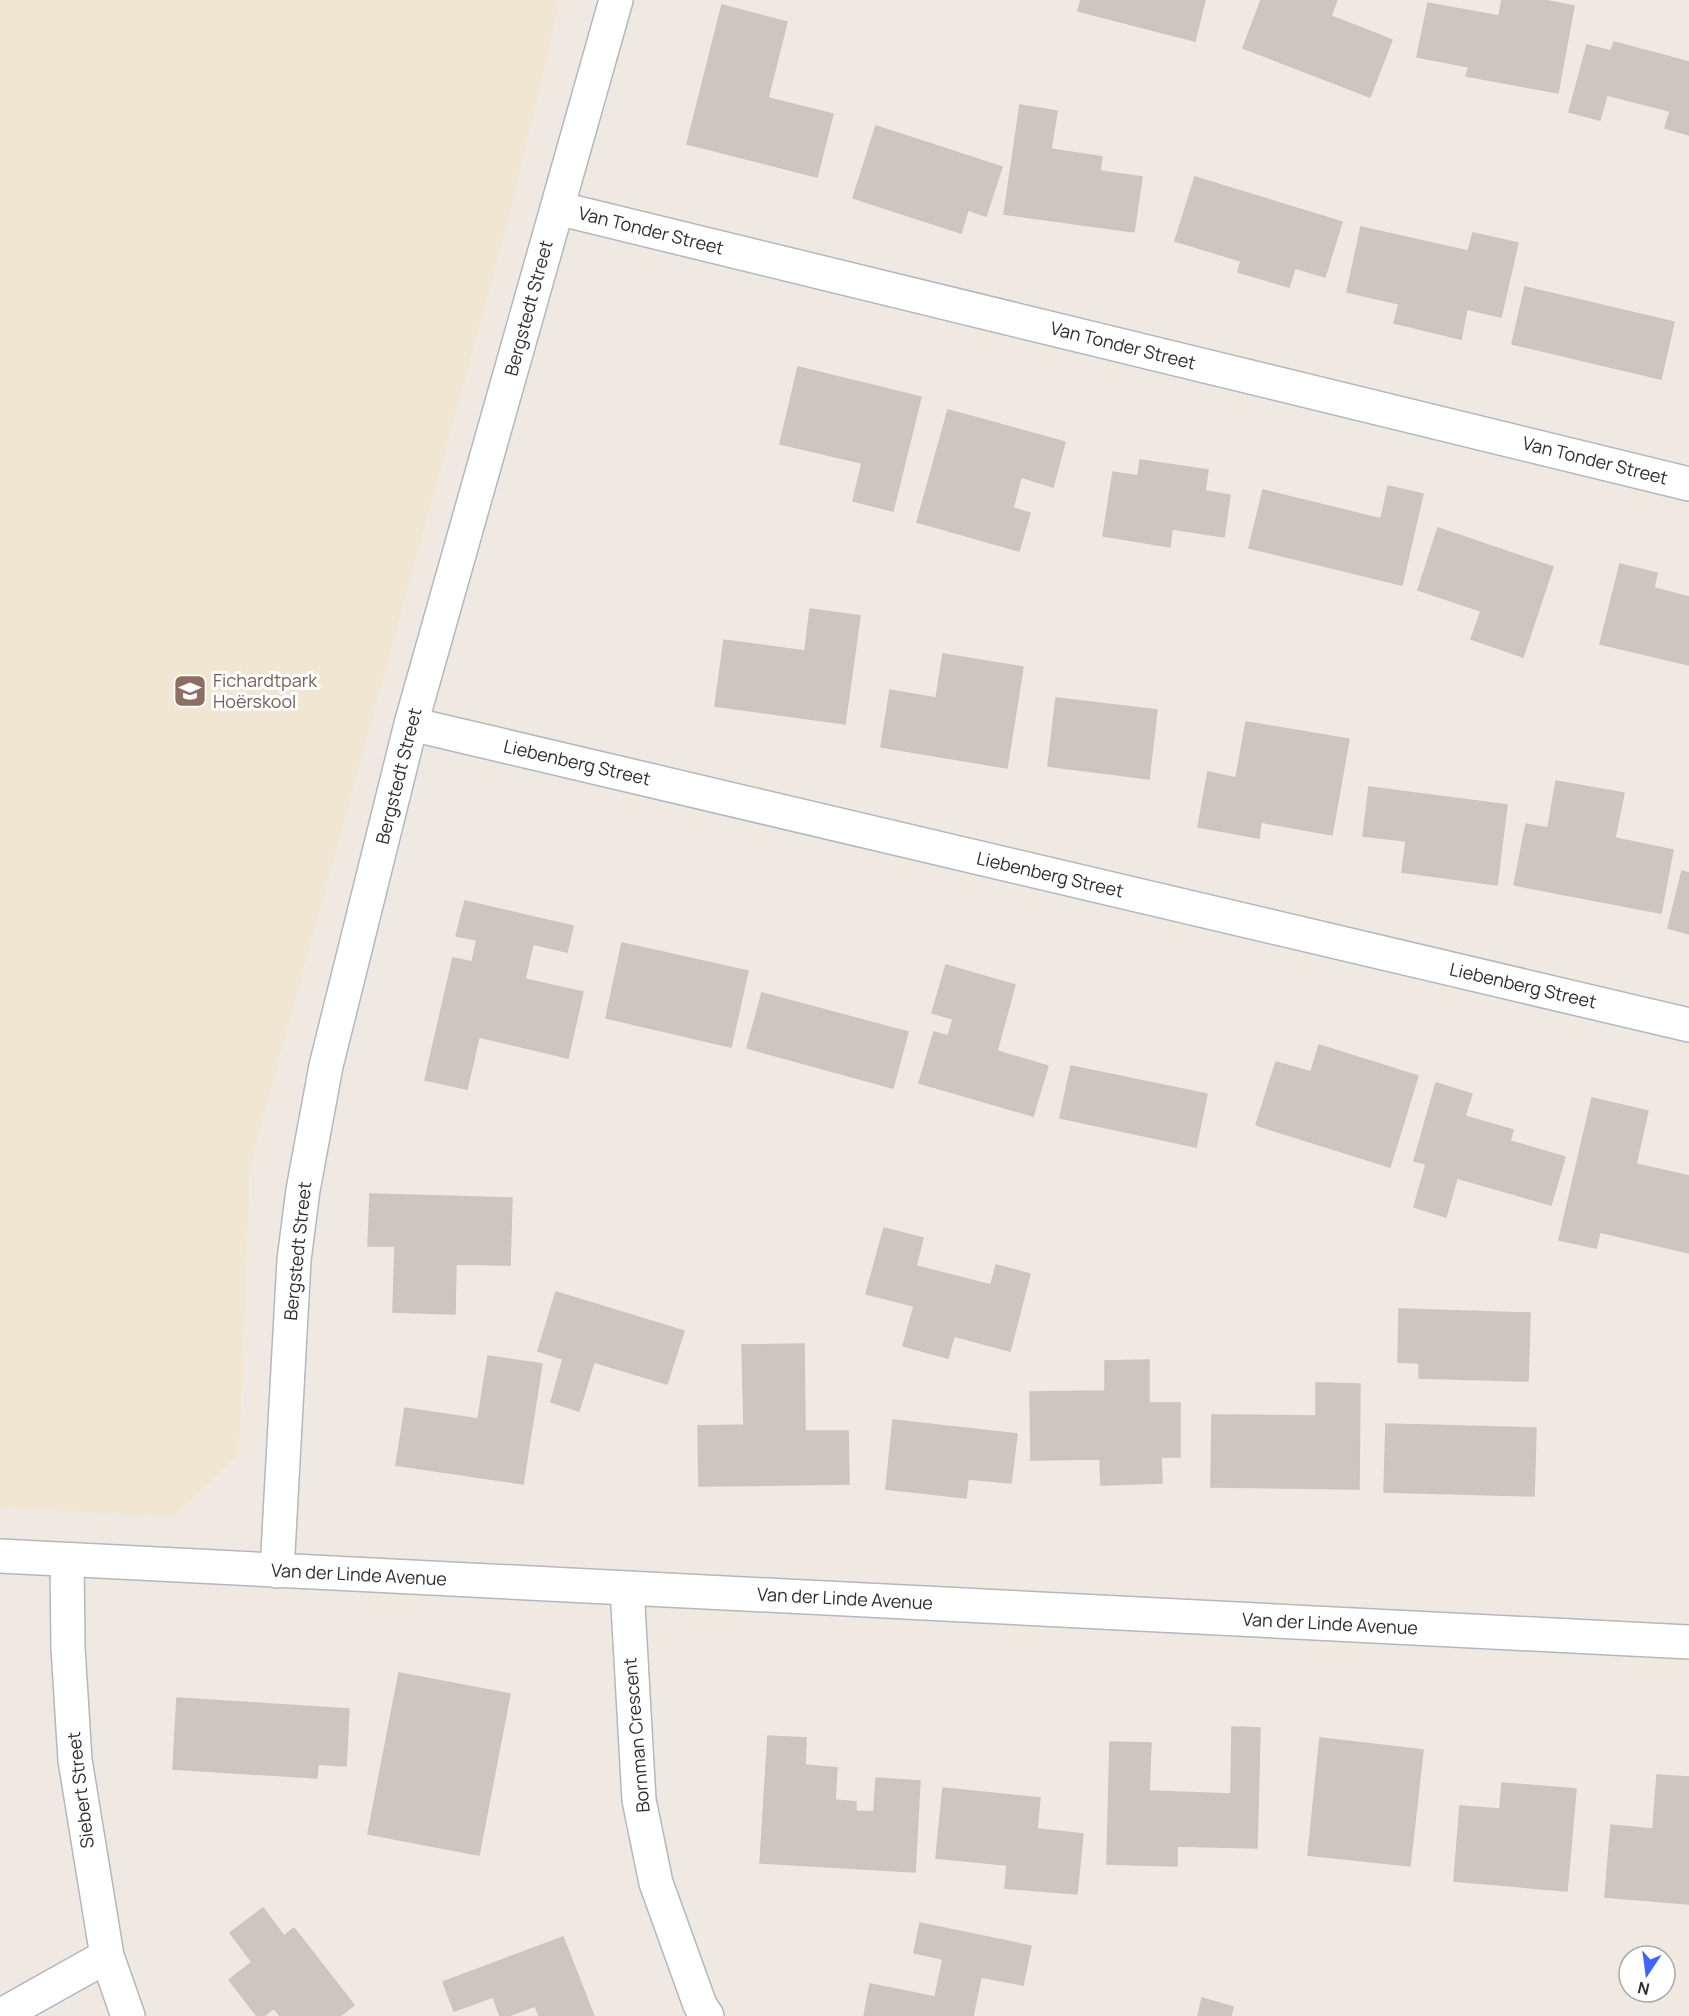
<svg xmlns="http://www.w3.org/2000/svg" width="1689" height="2016" viewBox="0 0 1689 2016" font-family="Manrope,sans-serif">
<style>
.education{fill:#f0e6d1}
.building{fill:#cbc7bf;stroke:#cbc5ba;stroke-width:1.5}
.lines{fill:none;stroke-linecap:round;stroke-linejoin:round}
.minor-casing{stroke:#b4b7c1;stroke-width:36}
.minor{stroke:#fff;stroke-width:33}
.labels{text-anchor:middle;stroke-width:6;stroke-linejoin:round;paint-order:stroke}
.street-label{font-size:18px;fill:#2e2e2e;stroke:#fff}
.education-label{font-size:18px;fill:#785e54;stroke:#fff;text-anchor:start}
</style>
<rect width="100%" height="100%" fill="#efe9e1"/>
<path class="education" d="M0,0h560l-51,217 -259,948 -11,289 -67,63 -172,-10z"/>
<path class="building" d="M1081,0h124l-10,41 -117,-30z
M1261,0h76l-6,16 61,24 -22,57 -127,-49z
M1502,0h42l30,6 -16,87 -92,-17 3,-9 -52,-10 11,-54 71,13z
M722,5l65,17 -19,76 65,16 -16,63 -130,-33z
M1614,42l75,20v73l-24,-7 5,-17 -63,-16 -7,25 -31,-8 18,-67 24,6z
M1020,105l37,6 -6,38 51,8 -2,14 42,6 -8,55 -130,-18z
M876,126l126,41 -16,49 -18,-6 -7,23 -108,-35z
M1195,177l147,45 -17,55 -30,-9 -6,19 -51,-15 3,-11 -66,-20z
M1361,227l107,24 5,-18 45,10 -17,74 -34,-8 -6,30 -67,-16 5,-19 -52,-12z
M1525,287l149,35 -13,57 -149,-35z
M798,367l123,30 -28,114 -40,-10 9,-38 -82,-19z
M948,410l117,32 -12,45 -32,-10 -8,31 17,5 -11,38 -102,-29z
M1140,460l68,10 -3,21 25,4 -6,42 -52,-8 -2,18 -67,-11 10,-64 25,4z
M1388,486l35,8 -21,91 -153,-37 14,-58 118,29z
M1438,528l115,39 -30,90 -52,-18 10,-28 -63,-21z
M1620,564l37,9 -3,15 35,9v68l-89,-21z
M810,609l50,7 -15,108 -130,-18 9,-66 81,11z
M943,654l80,13 -16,101 -126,-21 9,-57 46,8z
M1056,698l101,12 -8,69 -101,-13z
M1246,722l103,17 -17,96 -71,-13 -2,16 -61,-11 10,-55 28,6z
M1556,781l68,12 -9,45 58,12 -12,63 -147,-28 12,-61 22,4z
M1369,787l138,18 -10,80 -95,-13 4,-31 -43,-5z
M1682,871l7,2v61l-21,-6z
M465,901l108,25 -6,26 -34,-8 -8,35 58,13 -15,66 -89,-21 -12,52 -42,-9 28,-122 19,4 5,-22 -21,-4z
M622,943l126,28 -17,76 -125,-29z
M946,965l69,20 -18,66 51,15 -15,50 -114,-33 15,-51 14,4 5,-17 -21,-6z
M762,993l146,39 -15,56 -146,-40z
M1319,1045l99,31 -28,91 -134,-42 20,-63 35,10z
M1071,1066l136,28 -11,53 -136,-29z
M1436,1083l36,11 -7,22 48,14 -3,11 55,16 -14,48 -94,-27 -11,39 -32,-10 12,-43 -12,-3z
M1592,1098l56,13 -12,53 53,12v77l-89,-21 -4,16 -37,-8z
M370,1194l142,4 -2,67 -54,-1 -1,50 -62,-2 2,-66h-27z
M884,1228l39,10 -7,28 75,19 5,-20 34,9 -20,77 -56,-15 -6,22 -45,-12 11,-40 -48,-12z
M556,1292l128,39 -17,53 -73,-22 -15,49 -28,-9 12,-43 -25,-8z
M1399,1309l131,4 -2,68 -109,-3v-15l-21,-1z
M804,1344l1,87h43l1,53 -150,2 -1,-60 46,-1 -2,-80z
M488,1356l54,8 -19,120 -127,-19 9,-57 73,11z
M1149,1360v43h31v54h-19l1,26 -61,2 -1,-26 -69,1 -1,-68 75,-1v-30z
M1316,1383l44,1 -1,105 -148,-2 1,-72 104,1z
M893,1420l124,14 -6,49 -43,-4 -2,19 -80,-9z
M1386,1424l150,4 -2,68 -150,-4z
M399,1673l111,21 -31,161 -111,-21z
M177,1698l172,11 -3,57 -28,-2 -1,14 -144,-9z
M1232,1727l28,1 -3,120 -80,-2v20l-70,-2 3,-122 41,1 -2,48 82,3z
M768,1736l38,2 -1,27 32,3 -2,32 21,2v9l18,1 2,-34 44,3 -5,91 -155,-9z
M1320,1738l103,12 -13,116 -102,-11z
M1657,1775l32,2v127l-84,-7 6,-72 42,4z
M1502,1783l74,6 -9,102 -113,-10 6,-75 40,3z
M943,1788l97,10 -3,31 46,5 -6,60 -72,-6 2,-23 -71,-7z
M263,1908l21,28 10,-8 60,77 -14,11h-60l-6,-8 -10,8h-7l-28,-36 23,-18 -22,-29z
M920,1923l111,23 -8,39 -42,-8 -8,39h-109l6,-32 65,13 8,-38 -29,-6z
M563,1937l31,79h-55l-4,-10 -27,10h-8l-7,-19 -39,14 -11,-29z
M1202,1998l31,9 -2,9h-33z"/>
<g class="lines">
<g class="minor-casing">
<path id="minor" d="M557,208l1132,276
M411,724l1278,301
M0,1556l1689,86
M67,1560l1,88 7,112 32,196 21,60
M277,1571l17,-311 9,-70 23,-124 85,-342 205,-724
M627,1588l12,212 17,83 44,122 7,11
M0,2016l107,-60"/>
</g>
<use href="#minor" class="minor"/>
</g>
<defs>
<g id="school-square" transform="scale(1.725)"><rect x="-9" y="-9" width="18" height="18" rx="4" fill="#8d6e63" stroke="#fff"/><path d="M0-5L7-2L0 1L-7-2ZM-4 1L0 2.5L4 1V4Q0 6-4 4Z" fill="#fff"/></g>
</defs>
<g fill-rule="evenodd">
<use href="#school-square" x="190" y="691"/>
</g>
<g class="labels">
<g class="street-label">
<text transform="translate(651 231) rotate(14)" y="6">Van Tonder Street</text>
<text transform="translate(529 308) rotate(-75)" y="6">Bergstedt Street</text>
<text transform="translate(1123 346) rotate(14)" y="6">Van Tonder Street</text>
<text transform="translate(1595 461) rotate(14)" y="6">Van Tonder Street</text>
<text transform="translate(577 763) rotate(13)" y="6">Liebenberg Street</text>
<text transform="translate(399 776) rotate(-76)" y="6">Bergstedt Street</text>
<text transform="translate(1050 875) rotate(13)" y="6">Liebenberg Street</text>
<text transform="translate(1523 986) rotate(13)" y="6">Liebenberg Street</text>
<text transform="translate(298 1251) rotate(-84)" y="6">Bergstedt Street</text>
<text transform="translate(359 1575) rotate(3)" y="6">Van der Linde Avenue</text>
<text transform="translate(845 1599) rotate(3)" y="6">Van der Linde Avenue</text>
<text transform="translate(1330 1624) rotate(3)" y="6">Van der Linde Avenue</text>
<text transform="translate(637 1735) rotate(-95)" y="6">Bornman Crescent</text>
<text transform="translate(81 1790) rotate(-97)" y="6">Siebert Street</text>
</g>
<g class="education-label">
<text x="213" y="687">Fichardtpark<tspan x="213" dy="21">Hoërskool</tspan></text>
</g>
</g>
<g transform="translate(1647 1974) rotate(193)"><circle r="28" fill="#ffffff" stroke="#ababab" stroke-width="1.5"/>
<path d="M0-4.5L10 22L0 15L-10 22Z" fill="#4264fb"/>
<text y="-9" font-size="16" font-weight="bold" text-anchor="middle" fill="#2e2e2e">N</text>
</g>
</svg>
